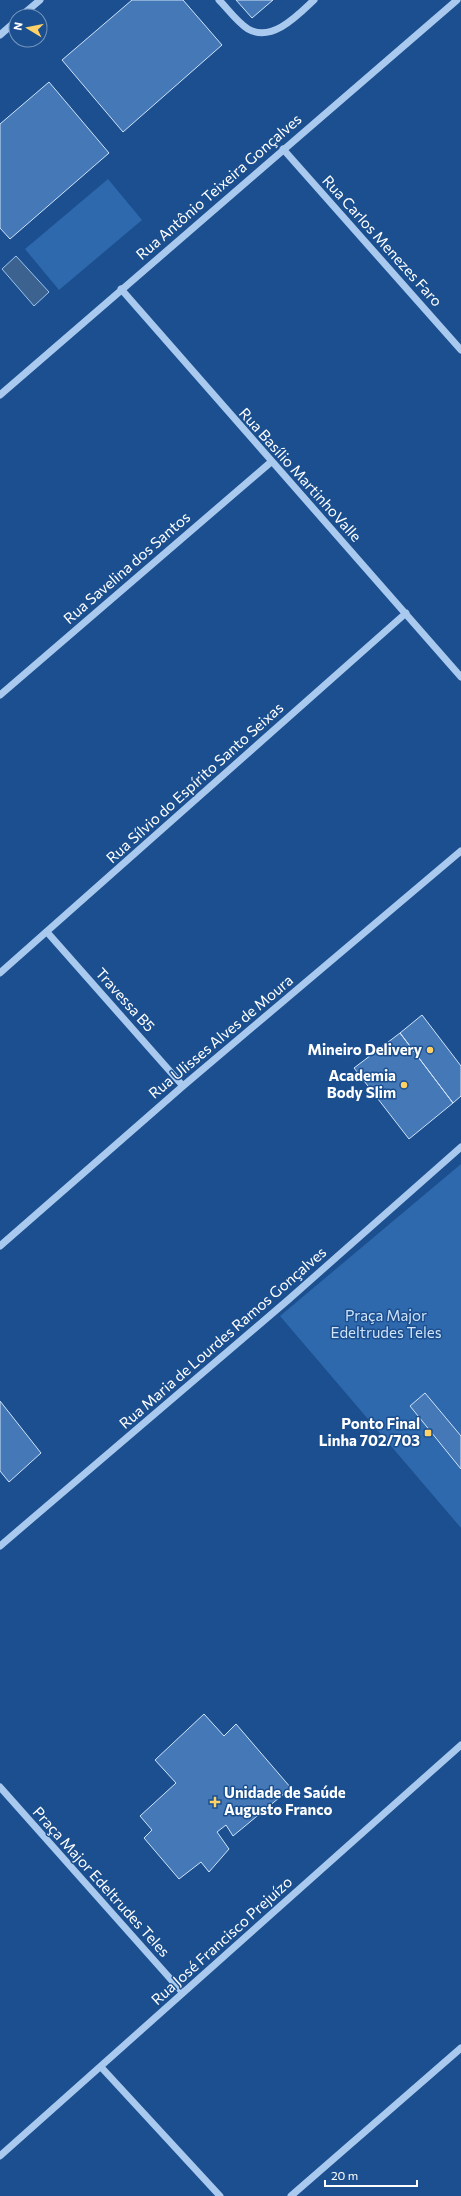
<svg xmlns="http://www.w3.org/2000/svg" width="461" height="2196" viewBox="0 0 461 2196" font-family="Commissioner,sans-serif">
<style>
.green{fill:#2e69ad}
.water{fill:#3c6290;stroke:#9cc4f0}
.building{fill:#4478b7;stroke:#cfe3fa}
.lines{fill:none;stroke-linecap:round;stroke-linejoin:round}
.minor{stroke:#a9c9ee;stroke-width:7}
.poi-dot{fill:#ffd166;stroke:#1b4f8f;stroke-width:1.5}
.labels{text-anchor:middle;stroke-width:3;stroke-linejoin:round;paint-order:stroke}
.street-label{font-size:15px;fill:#fff;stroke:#1b4f8f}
.poi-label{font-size:15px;font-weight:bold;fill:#fff;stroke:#1b4f8f;text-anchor:end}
.park-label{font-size:15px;fill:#cfe3fa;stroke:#1b4f8f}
</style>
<rect width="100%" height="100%" fill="#1b4f8f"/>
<path class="green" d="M108,179l34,41 -83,70 -34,-41z
M461,1164v364l-181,-212z"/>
<path class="water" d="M16,256l33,36 -15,14 -32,-37z"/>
<path class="building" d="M132,0h51l39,45 -99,87 -61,-72z
M236,0h37l-21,18z
M49,82l60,71 -99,86 -10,-11v-104z
M422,1015l39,51v30l-8,7 -53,-70z
M400,1033l53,70 -44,36 -55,-71z
M425,1393l36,43v33l-51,-63z
M0,1401l41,52 -32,29 -9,-11z
M204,1714l20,22 12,-12 55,64 -58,48 -7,-11 -9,7 12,17 -20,23 -8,-10 -22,17 -35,-41 8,-8 -12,-14 36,-33 -21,-23z"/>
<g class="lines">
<path class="minor" d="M219,0c9,9 18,22 29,29 24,14 50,-14 66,-29
M21,16l19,-16
M0,35l16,-14
M283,149l178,201
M121,289l340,388
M0,395l457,-395
M0,695l271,-233
M47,932l136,154
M0,973l406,-360
M0,1246l183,-160 278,-235
M0,1546l288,-246 173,-153
M0,1787l183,206
M101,2067l119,129
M0,2156l461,-411
M291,2196l170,-148"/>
</g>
<g class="poi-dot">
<circle cx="430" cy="1050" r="4"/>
<circle cx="404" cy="1085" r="4"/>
<rect x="424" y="1429" width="8" height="8" rx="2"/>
<path d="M213 1796h4v4h4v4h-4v4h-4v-4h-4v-4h4z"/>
</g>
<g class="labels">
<g class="street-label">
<text transform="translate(219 187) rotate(-41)" y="5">Rua Antônio Teixeira Gonçalves</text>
<text transform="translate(382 241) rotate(48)" y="5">Rua Carlos Menezes Faro</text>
<text transform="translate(300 475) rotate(48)" y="5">Rua Basílio MartinhoValle</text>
<text transform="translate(127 568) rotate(-41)" y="5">Rua Savelina dos Santos</text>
<text transform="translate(195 783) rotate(-42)" y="5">Rua Sílvio do Espírito Santo Seixas</text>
<text transform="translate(125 1000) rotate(48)" y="5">Travessa B5</text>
<text transform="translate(221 1037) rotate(-40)" y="5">Rua Ulisses Alves de Moura</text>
<text transform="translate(223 1338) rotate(-41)" y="5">Rua Maria de Lourdes Ramos Gonçalves</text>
<text transform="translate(101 1882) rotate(48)" y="5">Praça Major Edeltrudes Teles</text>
<text transform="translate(222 1941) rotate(-42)" y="5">Rua José Francisco Prejuízo</text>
</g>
<g class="poi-label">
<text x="422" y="1055">Mineiro Delivery</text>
<text x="396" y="1081">Academia<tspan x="396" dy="17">Body Slim</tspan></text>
<text x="420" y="1429">Ponto Final<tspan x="420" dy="17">Linha 702/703</tspan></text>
<text x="224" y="1798" text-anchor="start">Unidade de Saúde<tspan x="224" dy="17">Augusto Franco</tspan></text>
</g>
<g class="park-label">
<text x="386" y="1321">Praça Major<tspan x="386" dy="17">Edeltrudes Teles</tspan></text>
</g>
</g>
<g transform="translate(28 28) rotate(280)"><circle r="19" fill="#1b4f8f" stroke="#7695bc"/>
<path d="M0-3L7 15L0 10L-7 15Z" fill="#ffd166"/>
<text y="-6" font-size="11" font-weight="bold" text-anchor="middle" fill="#ffffff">N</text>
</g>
<path d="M325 2180v6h92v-6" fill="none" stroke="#ffffff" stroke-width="2"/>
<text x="331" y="2180" font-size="12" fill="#ffffff" stroke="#1b4f8f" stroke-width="3" paint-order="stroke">20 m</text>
</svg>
